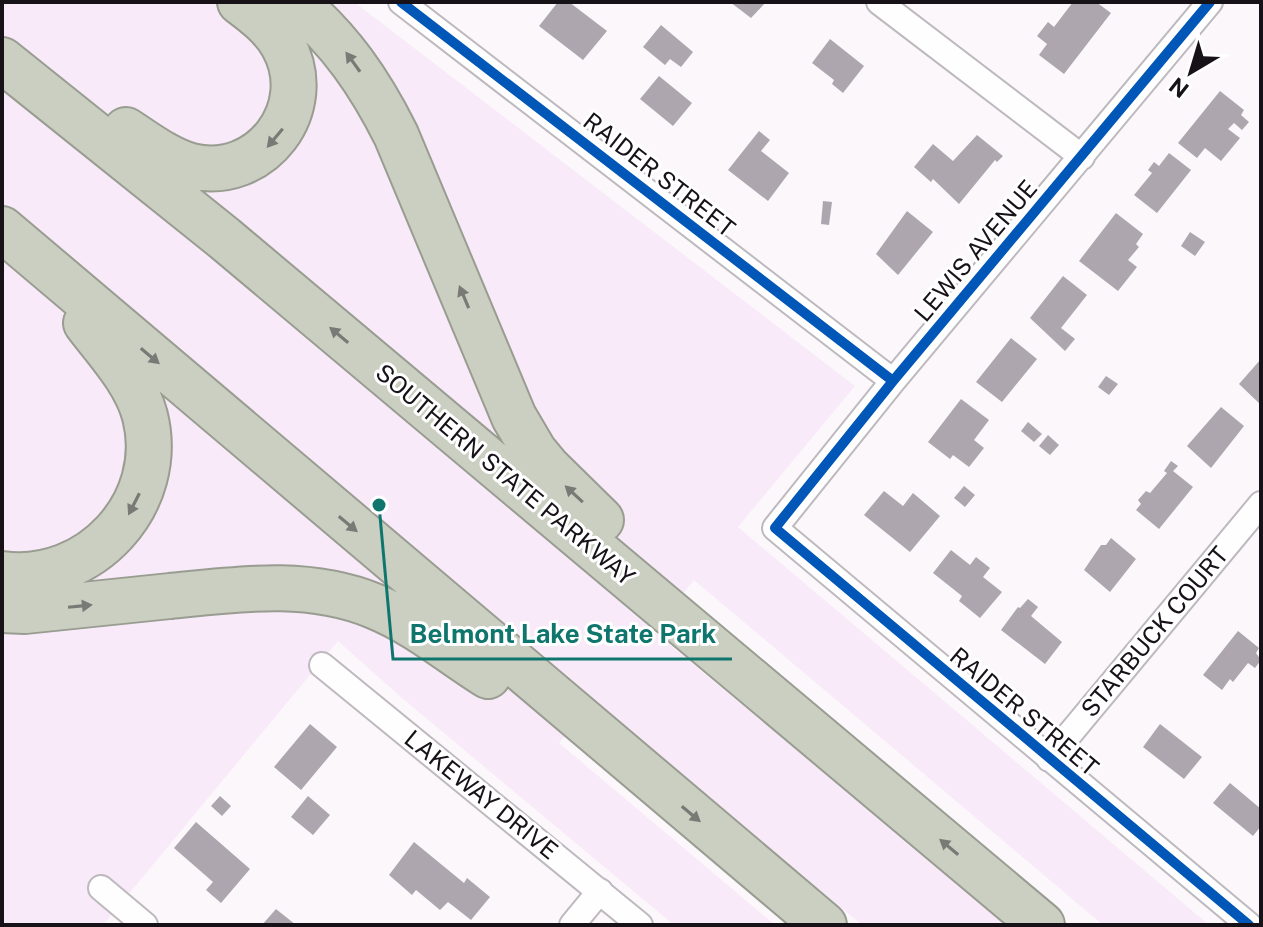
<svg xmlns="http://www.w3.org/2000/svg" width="1263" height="927" viewBox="0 0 1263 927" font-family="'Public Sans',sans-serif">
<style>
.green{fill:#f8eaf9}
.building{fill:#ada6ae}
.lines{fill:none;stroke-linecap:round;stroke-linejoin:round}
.street-casing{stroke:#beb9be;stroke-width:28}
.highway-casing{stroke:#999d91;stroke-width:48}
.street{stroke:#fefefe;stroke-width:24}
.highway{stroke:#cacfc2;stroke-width:44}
.cycleway-casing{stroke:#fff;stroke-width:15}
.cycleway{stroke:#0057b8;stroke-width:10}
.oneway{fill:#797a76}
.labels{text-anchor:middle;stroke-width:6;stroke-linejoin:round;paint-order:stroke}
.street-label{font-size:24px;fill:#171118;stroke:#fff}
.leader{fill:none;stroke:#0f766e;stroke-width:3}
.callout-dot{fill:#0f766e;stroke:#fff;stroke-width:3}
.callout-label{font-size:26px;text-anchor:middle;font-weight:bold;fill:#0f766e;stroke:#fff;stroke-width:6;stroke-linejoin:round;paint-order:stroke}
</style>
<rect width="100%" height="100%" fill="#fbf7fb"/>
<path class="green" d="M2,2h352l501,384 -117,141 471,398h-106l-409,-345 -42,50 355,295h-145l-268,-225 -35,43 216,182h-101l-272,-227 -64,-57 -235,284h-101z"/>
<path class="building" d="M558,2h11l38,29 -24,29 -44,-34z
M730,2h36l-15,16z
M1073,2h23l15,11 -47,61 -25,-19 8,-11 -10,-8 11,-14 6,5z
M661,25l32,27 -12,15 -11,-8 -5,6 -22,-18z
M830,39l34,27 -21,27 -11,-9 2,-4 -22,-17z
M659,76l33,27 -19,23 -33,-27z
M1220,91l24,19 -3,5 8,7 -7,8 -8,-7 -6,6 12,9 -19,23 -16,-13 -8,10 -19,-15z
M759,131l11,9 -9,11 28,22 -21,28 -40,-31z
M977,135l26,21 -6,6 -2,-2 -36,44 -26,-25 -2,3 -17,-15 19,-23 20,17z
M1169,153l22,17 -34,43 -23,-18 18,-22 -4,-3 6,-8 5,4z
M823,201l9,1 -3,23 -8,-1z
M907,211l26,21 -35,43 -22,-21z
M1116,213l27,21 -7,10 3,3 -11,13 9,7 -19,24 -39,-30z
M1190,232l15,10 -10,14 -14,-10z
M1063,276l24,19 -26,33 14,11 -10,12 -35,-33z
M1011,338l26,21 -35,43 -26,-20z
M1261,359v46l-22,-21z
M1106,376l12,8 -9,11 -11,-8z
M961,399l28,21 -15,20 10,8 -15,19 -16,-12 -3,4 -22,-17z
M1221,407l23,19 -33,42 -24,-22z
M1028,422l14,12 -8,8 -13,-11z
M1048,435l11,10 -9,10 -11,-9z
M1171,461l7,5 -5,5 20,16 -34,42 -23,-19 5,-6 -3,-4 8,-9 4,2 17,-20 -3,-2z
M964,486l11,9 -10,12 -11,-9z
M884,491l19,15 10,-13 27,23 -30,36 -46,-37z
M1111,538l25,21 -26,33 -26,-22 17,-25h5z
M951,550l19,15 6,-8 14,11 -7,9 19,15 -22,26 -21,-17 3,-5 -29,-23z
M1028,599l10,8 -7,9 31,26 -17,22 -44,-34 17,-23 2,1z
M1238,631l21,17 -3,5 5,7 -6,8 -7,-5 -15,19 -3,-3 -8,11 -19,-15z
M310,724l27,23 -36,43 -27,-23z
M1160,724l42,33 -18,22 -41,-32z
M1230,783l31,26v17l-8,10 -40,-33z
M220,796l11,10 -9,10 -11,-10z
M308,796l22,19 -17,20 -22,-18z
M196,822l54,47 -29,34 -15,-13 7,-8 -39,-34z
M414,842l50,41 3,-5 23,19 -19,23 -23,-18 -8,8 -24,-20 -4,5 -23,-20z
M276,909l20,16h-34z"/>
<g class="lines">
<g class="street-casing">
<path id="street" d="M401,2l492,379
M879,2l203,155
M1210,2l-317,379 -118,147 474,397
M322,665l318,260
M1049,759l212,-255
M101,888l44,37
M572,925l28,-34"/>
</g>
<g class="highway-casing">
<path id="highway" d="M295,2c45,37 75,81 101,133l118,282 20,34 14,17 53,52
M2,60l222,178 818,687
M126,130c20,13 42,30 65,36 70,17 127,-58 92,-121 -10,-18 -27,-31 -43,-43
M2,229l822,696
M2,574c88,12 165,-71 143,-158 -9,-35 -38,-65 -59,-93
M2,610l23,1c49,-5 97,-10 145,-15 69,-7 138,-17 204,10 42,17 76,46 114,70"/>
</g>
<use href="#street" class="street"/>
<use href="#highway" class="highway"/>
<g class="cycleway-casing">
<path id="cycleway" d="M401,2l492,379
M1210,2l-317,379 -118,147 474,397"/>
</g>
<use href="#cycleway" class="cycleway"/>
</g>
<defs><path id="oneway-solid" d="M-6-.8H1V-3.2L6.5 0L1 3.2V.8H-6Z" transform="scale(2)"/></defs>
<g class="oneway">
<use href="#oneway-solid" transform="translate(353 62) rotate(-126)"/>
<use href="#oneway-solid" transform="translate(275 138) rotate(130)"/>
<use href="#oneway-solid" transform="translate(464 297) rotate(-113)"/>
<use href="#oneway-solid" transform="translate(339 335) rotate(-140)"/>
<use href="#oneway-solid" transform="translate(150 356) rotate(40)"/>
<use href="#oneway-solid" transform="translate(574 494) rotate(-137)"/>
<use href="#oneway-solid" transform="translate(134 504) rotate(117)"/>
<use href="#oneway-solid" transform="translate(348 524) rotate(40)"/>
<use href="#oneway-solid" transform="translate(80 606) rotate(-6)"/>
<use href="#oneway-solid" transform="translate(691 814) rotate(40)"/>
<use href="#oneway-solid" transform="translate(949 847) rotate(-140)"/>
</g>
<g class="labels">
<g class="street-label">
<text transform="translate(659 175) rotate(38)" y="8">RAIDER STREET</text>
<text transform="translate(976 251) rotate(-50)" y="8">LEWIS AVENUE</text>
<text transform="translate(505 475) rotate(40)" y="8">SOUTHERN STATE PARKWAY</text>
<text transform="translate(1155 632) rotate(-50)" y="8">STARBUCK COURT</text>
<text transform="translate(1024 712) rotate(40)" y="8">RAIDER STREET</text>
<text transform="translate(481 795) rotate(39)" y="8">LAKEWAY DRIVE</text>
</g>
</g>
<path class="leader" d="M379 505L393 659H732"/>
<circle class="callout-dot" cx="379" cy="505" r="8"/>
<g class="callout-label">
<text x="563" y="643">Belmont Lake State Park</text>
</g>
<rect width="1263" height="927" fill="none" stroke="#171118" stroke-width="8"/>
<g transform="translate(1191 72) rotate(218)" stroke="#ffffff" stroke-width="6" paint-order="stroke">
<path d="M0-6L14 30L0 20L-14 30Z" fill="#171118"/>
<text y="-12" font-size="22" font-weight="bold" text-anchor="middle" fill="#171118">N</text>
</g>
</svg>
